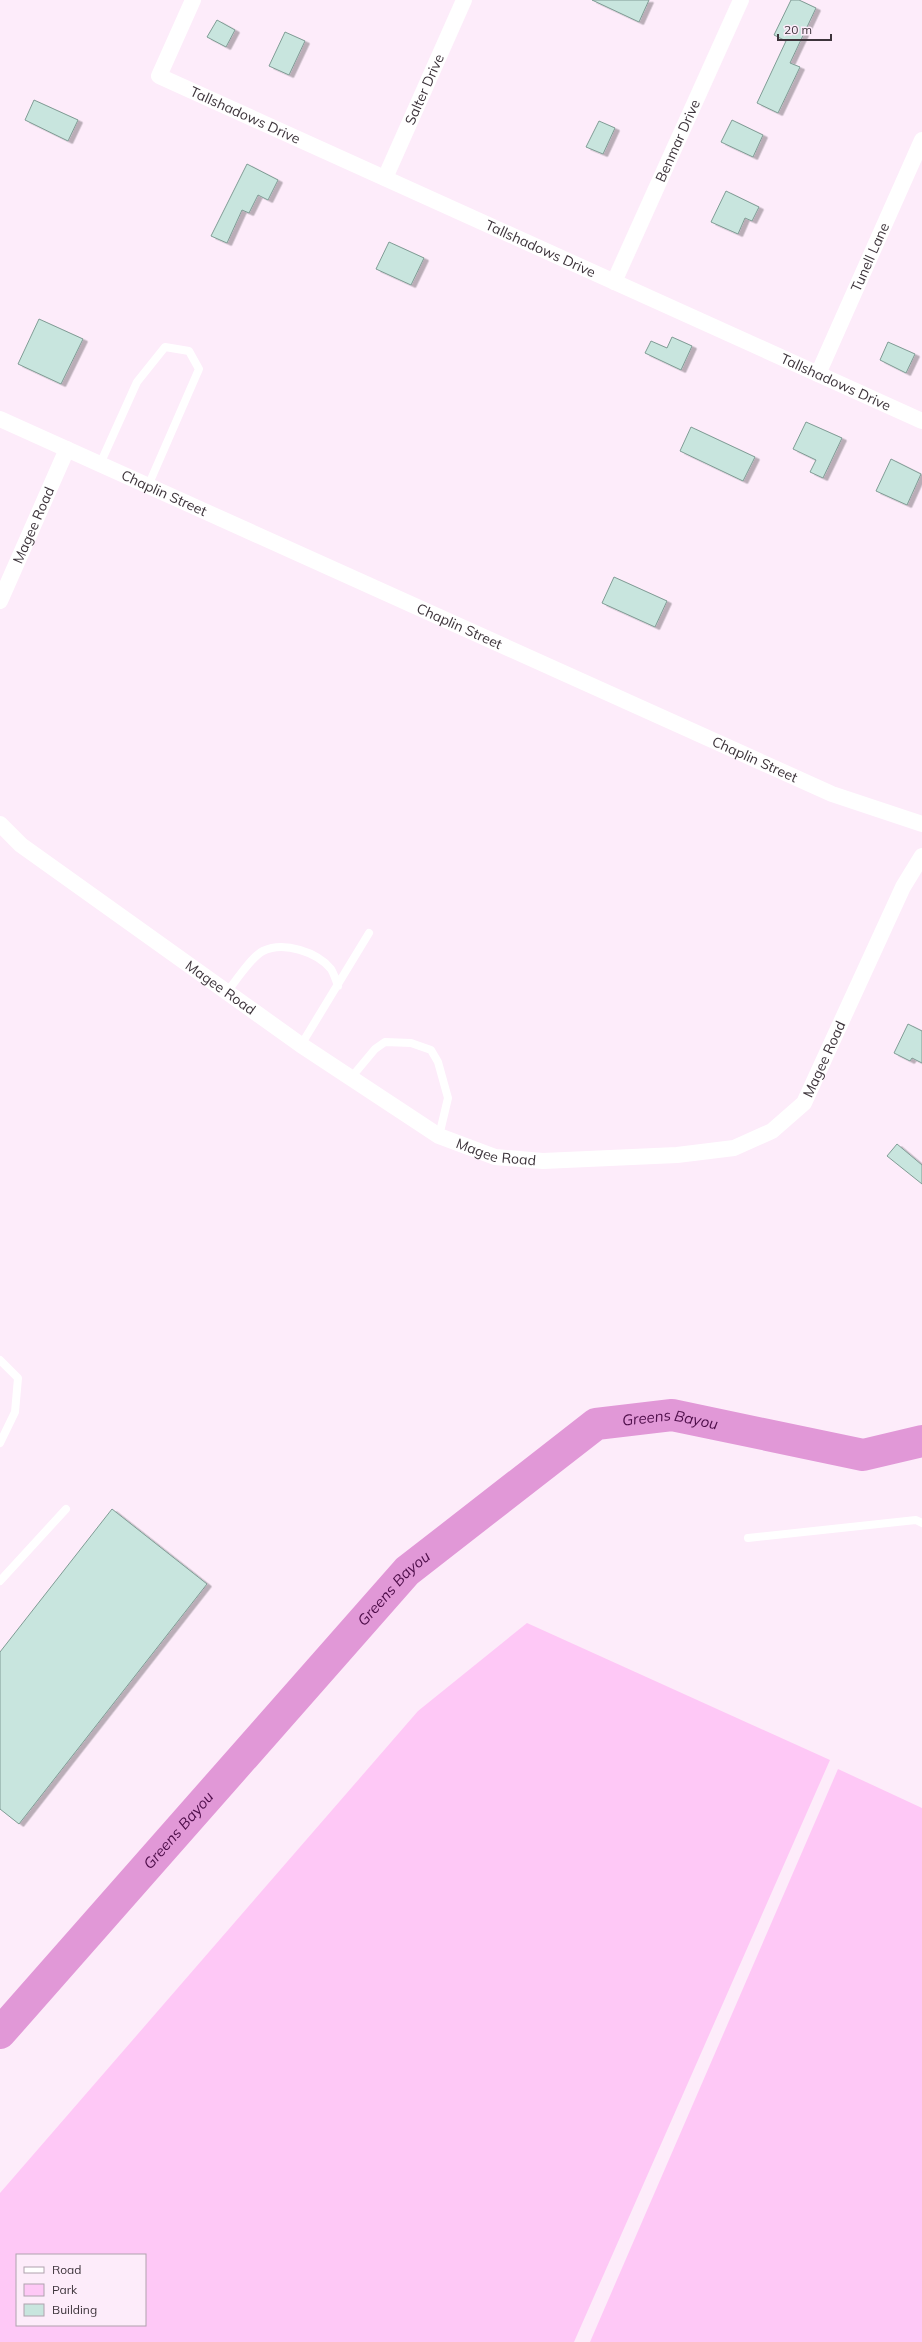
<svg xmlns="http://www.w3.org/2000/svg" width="922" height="2342" viewBox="0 0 922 2342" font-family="Mulish,sans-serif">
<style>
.green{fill:#fec8f6;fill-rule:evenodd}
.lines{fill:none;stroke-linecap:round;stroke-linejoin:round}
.river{stroke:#e198d7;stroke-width:32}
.building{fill:#c8e5de;stroke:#809c95;filter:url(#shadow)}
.service{stroke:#fff;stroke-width:8}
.minor{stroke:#fff;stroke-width:16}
.labels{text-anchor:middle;stroke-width:3;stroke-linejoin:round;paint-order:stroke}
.street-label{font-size:14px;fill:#3d343b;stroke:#fdecfa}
.water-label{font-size:15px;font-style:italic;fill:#4d0d49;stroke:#fdecfa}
</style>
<defs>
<filter id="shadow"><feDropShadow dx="4.5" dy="2.5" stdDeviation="0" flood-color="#0004"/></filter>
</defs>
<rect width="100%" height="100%" fill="#fdecfa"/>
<path class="green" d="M527,1623l303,137 -256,582h-574v-149l418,-482zM17,2255h128v70h-128z
M838,1769l84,39v534h-332z"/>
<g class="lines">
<path class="river" id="s1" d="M0,2033l407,-462 189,-147 76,-9 191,40 59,-14"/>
</g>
<path class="building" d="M592,0h57l-10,22z
M791,0h8l17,8 -26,55 10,4 -22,46 -21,-10 29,-62 -12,-6z
M217,20l18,10 -9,17 -19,-10z
M285,32l20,9 -16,34 -20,-9z
M34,100l44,20 -10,21 -43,-21z
M732,120l31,15 -10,22 -32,-15z
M599,121l16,7 -12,26 -17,-7z
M247,164l31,16 -10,20 -10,-5 -9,18 -7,-3 -15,33 -16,-7z
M726,191l33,16 -7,14 -7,-3 -7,16 -27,-12z
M389,242l35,16 -13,27 -35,-16z
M39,319l44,20 -22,45 -43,-20z
M672,337l20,9 -11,24 -36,-17 6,-12 16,7z
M888,342l27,12 -9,19 -26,-13z
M806,422l36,16 -19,40 -13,-6 6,-12 -23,-11z
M691,427l64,30 -12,24 -63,-30z
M891,459l30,15 -14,31 -31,-14z
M614,577l53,24 -12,26 -53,-24z
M908,1024l14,7v32l-10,-5 -2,3 -16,-8z
M897,1144l25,21v19l-35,-28z
M112,1509l95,75 -188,240 -19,-15v-157z"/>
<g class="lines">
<path class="service" d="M100,464l37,-82 28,-35 24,4 10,18 -51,117
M227,992c8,-10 25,-36 36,-41 21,-10 54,1 68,18 3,5 5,11 7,17
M301,1045l68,-112
M350,1079l25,-30 10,-7 26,1 20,7 7,12 10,36 -9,38
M0,1360l18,18 -3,34 -15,31
M748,1538l168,-18 6,3
M0,1581l66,-72"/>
<g class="minor">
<path id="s2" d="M193,0l-34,76 763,345"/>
<path id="s3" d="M385,178l79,-178"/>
<path id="s4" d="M614,282l127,-282"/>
<path id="s5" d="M818,374l104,-234"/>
<path id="s6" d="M0,419l832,375 90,30"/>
<path id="s7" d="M0,601l67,-152"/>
<path id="s8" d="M0,824l21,21 280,200 138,91 56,21 48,4 134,-6 57,-7 38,-17 32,-28 99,-216 19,-31"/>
</g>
</g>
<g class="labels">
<g class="street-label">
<text dy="5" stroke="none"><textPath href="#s3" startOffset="97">Salter Drive</textPath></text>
<text dy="5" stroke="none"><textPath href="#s2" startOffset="178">Tallshadows Drive</textPath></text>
<text dy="5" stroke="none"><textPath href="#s4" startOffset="155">Benmar Drive</textPath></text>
<text dy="5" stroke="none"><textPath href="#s2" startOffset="502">Tallshadows Drive</textPath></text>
<text dy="5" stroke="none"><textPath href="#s5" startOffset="128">Tunell Lane</textPath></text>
<text dy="5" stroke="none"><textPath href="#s2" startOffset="826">Tallshadows Drive</textPath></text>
<text dy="5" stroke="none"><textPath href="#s6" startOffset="180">Chaplin Street</textPath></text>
<text dy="5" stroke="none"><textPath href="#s7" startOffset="83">Magee Road</textPath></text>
<text dy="5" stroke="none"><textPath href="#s6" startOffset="504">Chaplin Street</textPath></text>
<text dy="5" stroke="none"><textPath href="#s6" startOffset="828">Chaplin Street</textPath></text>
<text dy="5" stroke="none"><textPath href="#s8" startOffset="275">Magee Road</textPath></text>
<text dy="5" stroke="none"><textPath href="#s8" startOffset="971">Magee Road</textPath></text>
<text dy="5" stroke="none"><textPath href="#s8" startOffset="599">Magee Road</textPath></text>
</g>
<g class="water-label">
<text dy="5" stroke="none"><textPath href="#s1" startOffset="930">Greens Bayou</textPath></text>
<text dy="5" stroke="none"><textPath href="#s1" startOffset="594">Greens Bayou</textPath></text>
<text dy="5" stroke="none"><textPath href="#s1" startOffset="270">Greens Bayou</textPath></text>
</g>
</g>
<rect x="16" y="2254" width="130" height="72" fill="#fdecfa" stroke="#b0a2ae"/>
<rect x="24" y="2267" width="20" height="6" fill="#ffffff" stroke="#b0a2ae"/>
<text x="52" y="2274" font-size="12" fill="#3d343b">Road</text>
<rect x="24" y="2284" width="20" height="12" fill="#fec8f6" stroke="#b0a2ae"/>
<text x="52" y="2294" font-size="12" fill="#3d343b">Park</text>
<rect x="24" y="2304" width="20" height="12" fill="#c8e5de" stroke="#b0a2ae"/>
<text x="52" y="2314" font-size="12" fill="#3d343b">Building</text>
<path d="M778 34v6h53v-6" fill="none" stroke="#3d343b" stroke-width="2"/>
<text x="784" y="34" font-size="12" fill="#3d343b" stroke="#fdecfa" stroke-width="3" paint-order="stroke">20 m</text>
</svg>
